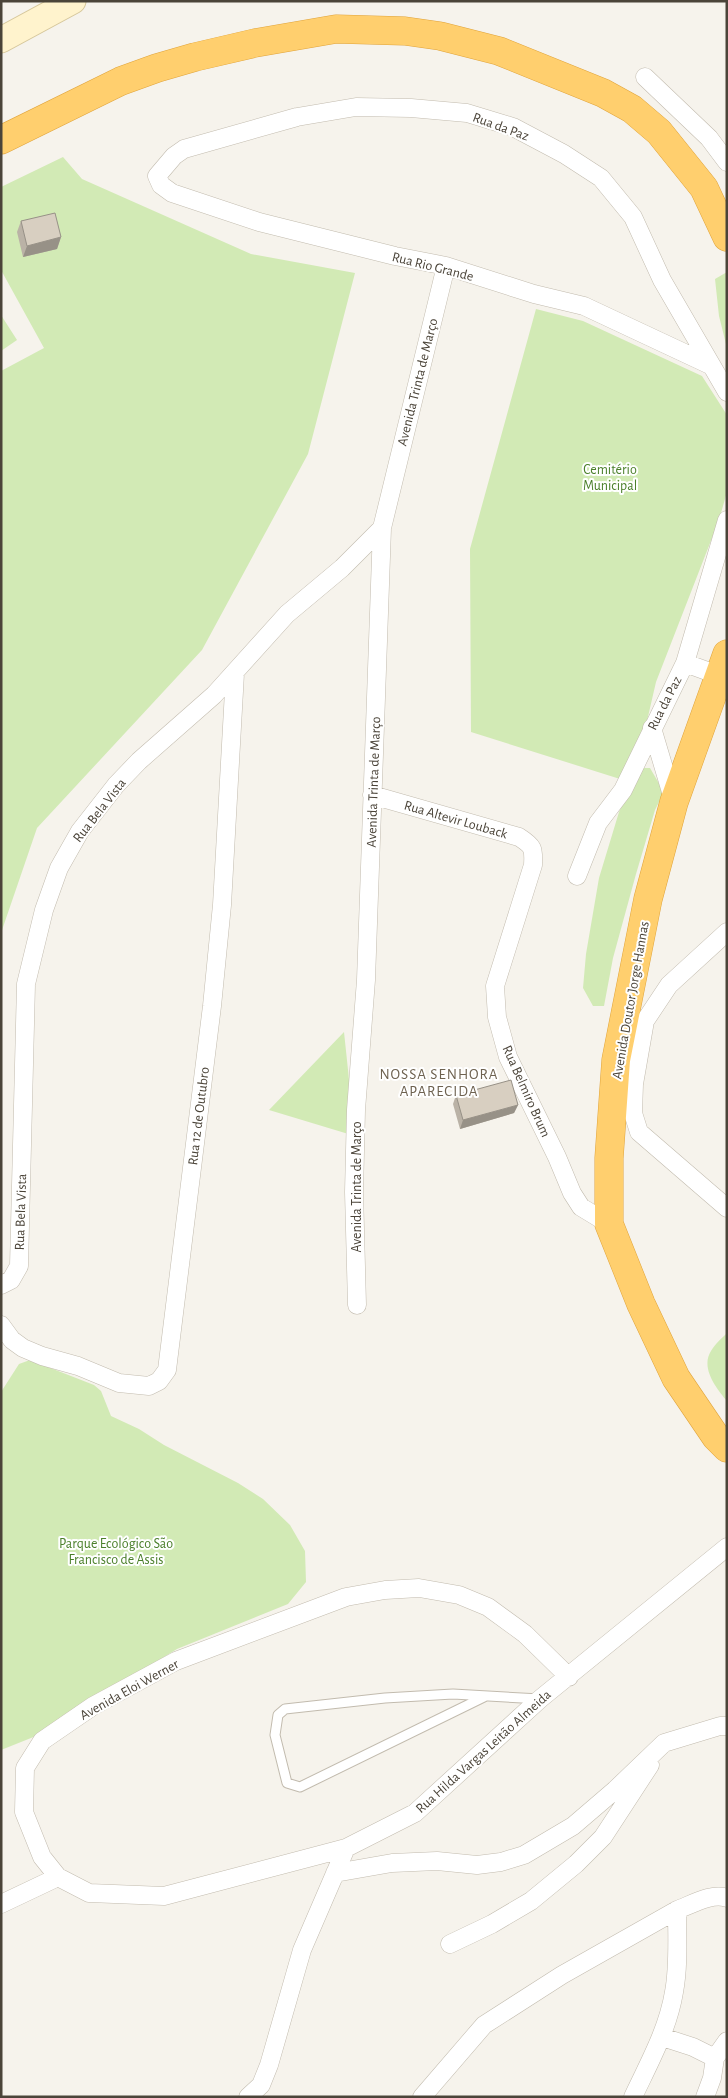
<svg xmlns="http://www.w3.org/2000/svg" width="728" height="2098" viewBox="0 0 728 2098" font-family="'Alegreya Sans',sans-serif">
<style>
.green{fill:#d2eab5}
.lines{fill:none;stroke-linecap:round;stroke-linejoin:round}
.lane-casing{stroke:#c2bbae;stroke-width:11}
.street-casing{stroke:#c2bbae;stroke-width:19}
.secondary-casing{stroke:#d6c79b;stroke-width:27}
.highway-casing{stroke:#e0a43c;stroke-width:29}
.lane{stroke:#fff;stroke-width:9}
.street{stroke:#fff;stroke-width:18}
.secondary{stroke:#fff3cd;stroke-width:25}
.highway{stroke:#ffcf6e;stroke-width:28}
.wall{fill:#bab2a6}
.shaded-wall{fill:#979187}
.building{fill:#d8cfc1;stroke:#979187}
.labels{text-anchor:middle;stroke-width:4;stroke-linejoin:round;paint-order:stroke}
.street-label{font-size:14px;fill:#4b4439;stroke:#fff}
.park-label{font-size:14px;fill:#4a7f2a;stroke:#fff}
.neighbourhood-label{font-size:15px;letter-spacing:1px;fill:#6e6250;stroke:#fff}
</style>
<rect width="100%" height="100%" fill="#f6f3ec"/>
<path class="green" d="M63,157l19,22 169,75 104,19 -47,181 -106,196 -165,178 -36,105v-562l43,-23 -43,-78v-83z
M727,272v76l-8,-32 -4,-37z
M536,309l47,12 119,55 25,39v77l-8,28 -63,162 -9,39 -27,58 -149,-47 -1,-183z
M1,315l16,25 -16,11z
M640,768h10l14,24 -9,18 -19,64 -23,84 -9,48h-11l-10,-18 3,-34 13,-76 20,-66z
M344,1032l11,104 -86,-26z
M727,1333v68c-10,-12 -27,-33 -16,-50 4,-7 11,-13 16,-18z
M30,1360l64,25 7,6 10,25 28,13 25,16 74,38 25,16 27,26 15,26 1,31 -18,22 -111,45 -141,87 -35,14v-358l18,-28z"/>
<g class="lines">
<g class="lane-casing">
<path id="lane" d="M486,1696l-186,91 -13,-4 -12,-48 3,-20 7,-6 100,-11 68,-4 87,5"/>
</g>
<g class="street-casing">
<path id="street" d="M645,77l64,61 18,24
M710,365l-126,-59 -50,-12 -88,-28 -51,-10 -136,-34 -87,-29 -11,-8 -4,-9 17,-20 10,-7 113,-32 59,-10 55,1 56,5 46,14 51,27 37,24 32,39 29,63 65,112
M685,663l33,12
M652,728l22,74
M372,795l147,42c14,9 15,11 14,28l-38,121 2,31 11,40 49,100 15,36 9,14 28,17
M577,876l21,-53 25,-33 62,-127 42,-143
M727,932l-58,53 -24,36 -11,63 -1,29 6,19 88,76
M1,1285l10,-5 8,-14 7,-282 18,-74 15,-42 21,-37 36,-46 23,-24 75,-66 73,-81 55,-46 40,-40
M357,1305l-3,-113 2,-82 10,-130 16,-452 64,-262
M1,1325l11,15 11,8 19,8 36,10 41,17 30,3 10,-5 8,-11 45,-364 10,-101 13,-232
M346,1848l-182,48 -75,-3 -31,-16 -16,-20 -18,-45 1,-44 17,-27 51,-35 83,-45 170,-64 39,-7 34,-2 40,7 29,12 37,27 44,43
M335,1873l57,-10 45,-2 40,4 24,-3 23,-7 49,-29 42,-36 49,-47 56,-17h7
M1,1904l57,-27
M450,1944l42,-20 39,-23 45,-37 27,-27 47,-72
M662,2037l31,10 22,11
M248,2097l13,-12 8,-20 33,-115 44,-102 69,-35 125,-114 187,-152
M422,2097l62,-72 78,-50 115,-65
M633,2097c16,-34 35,-68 41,-105 5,-27 3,-55 3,-82 14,-5 35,-18 50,-12
M705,2097l7,-19 3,-20 12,-17"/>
</g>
<g class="secondary-casing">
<path id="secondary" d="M1,40l72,-39"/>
</g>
<g class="highway-casing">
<path id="highway" d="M1,140l120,-59 36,-13 38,-11 60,-14 81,-14 69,2 35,5 59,15 104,42 29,16 27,23 45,56 23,49
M727,654l-53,148 -26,97 -32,161 -7,98v66l32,80 35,74 40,59 11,11"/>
</g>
<use href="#lane" class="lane"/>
<use href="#street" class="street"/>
<use href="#secondary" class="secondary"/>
<use href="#highway" class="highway"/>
</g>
<path class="wall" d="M21,221l40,16 -4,12 -34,8 -6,-25z
M456,1095l62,10 -4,8 -54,16 -7,-25z"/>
<path class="shaded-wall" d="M61,237l-4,12 -34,8 4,-11z
M518,1105l-4,8 -54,16 3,-9z"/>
<path class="building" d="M55,213l6,24 -34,9 -6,-25z
M511,1080l7,25 -55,15 -7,-25z"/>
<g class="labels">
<g class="street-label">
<text transform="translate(501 126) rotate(20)" y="5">Rua da Paz</text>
<text transform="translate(433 266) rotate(14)" y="5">Rua Rio Grande</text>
<text transform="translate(417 382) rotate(-76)" y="5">Avenida Trinta de Março</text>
<text transform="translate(664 703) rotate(-63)" y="5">Rua da Paz</text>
<text transform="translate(373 782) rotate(-88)" y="5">Avenida Trinta de Março</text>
<text transform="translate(99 810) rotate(-52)" y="5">Rua Bela Vista</text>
<text transform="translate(456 819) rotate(16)" y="5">Rua Altevir Louback</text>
<text transform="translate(630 1000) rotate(-80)" y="5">Avenida Doutor Jorge Hannas</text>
<text transform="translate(527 1091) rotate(66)" y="5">Rua Belmiro Brum</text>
<text transform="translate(198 1116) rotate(-83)" y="5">Rua 12 de Outubro</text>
<text transform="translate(356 1187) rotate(-90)" y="5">Avenida Trinta de Março</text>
<text transform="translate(20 1212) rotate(-88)" y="5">Rua Bela Vista</text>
<text transform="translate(129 1689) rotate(-29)" y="5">Avenida Eloi Werner</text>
<text transform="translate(483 1751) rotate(-42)" y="5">Rua Hilda Vargas Leitão Almeida</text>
</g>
<g class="park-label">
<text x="610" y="474">Cemitério<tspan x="610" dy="16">Municipal</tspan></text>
<text x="116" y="1548">Parque Ecológico São<tspan x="116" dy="16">Francisco de Assis</tspan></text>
</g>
<g class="neighbourhood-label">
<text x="439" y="1079">NOSSA SENHORA<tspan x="439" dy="17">APARECIDA</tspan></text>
</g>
</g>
<rect width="728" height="2098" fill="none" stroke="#4b4439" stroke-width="5"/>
</svg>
